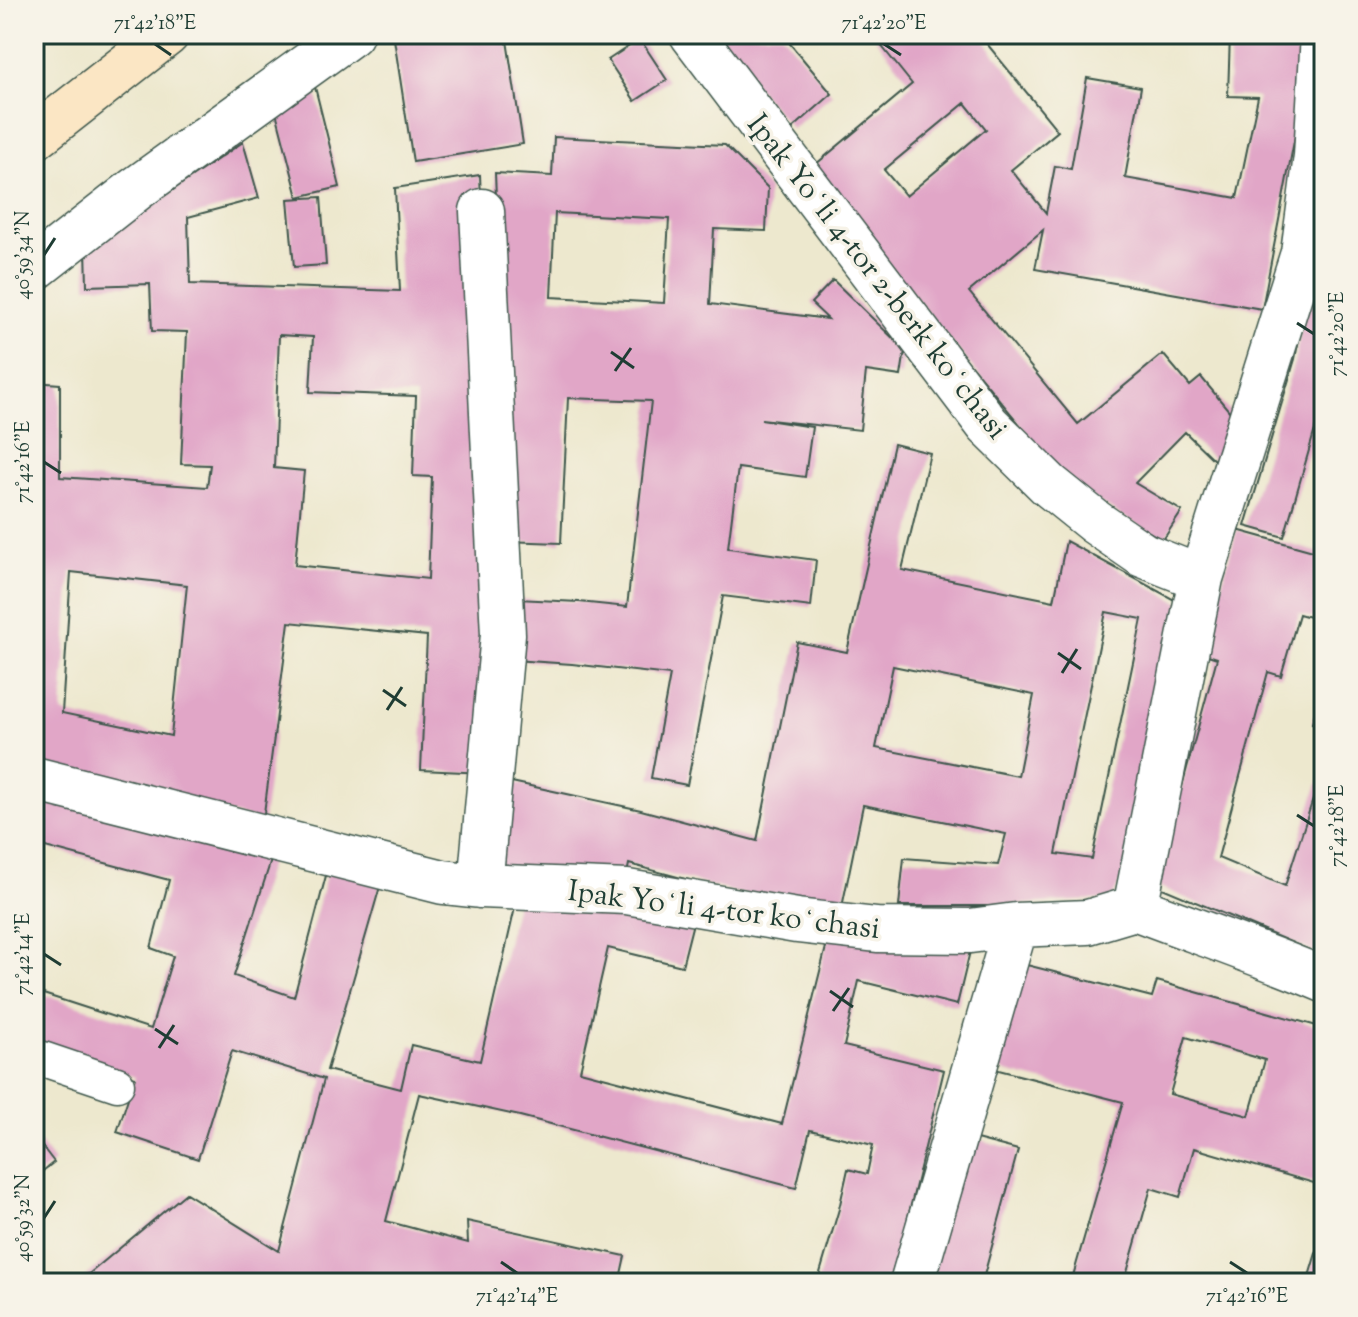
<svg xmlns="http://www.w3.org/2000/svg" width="1358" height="1317" viewBox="0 0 1358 1317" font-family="'Sorts Mill Goudy',serif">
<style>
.building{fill:#e1a6c7;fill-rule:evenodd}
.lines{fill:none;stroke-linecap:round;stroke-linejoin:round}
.lane-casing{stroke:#3e574b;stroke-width:37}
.street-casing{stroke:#3e574b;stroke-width:47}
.secondary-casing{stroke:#3e574b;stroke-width:47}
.lane{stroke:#fff;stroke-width:34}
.street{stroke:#fff;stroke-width:44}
.secondary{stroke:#fbe6c4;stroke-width:44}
.ticks{fill:none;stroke:#1f3d34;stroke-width:3}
.labels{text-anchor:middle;stroke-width:7;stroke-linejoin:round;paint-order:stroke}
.street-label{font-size:30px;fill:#1f3d34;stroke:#f7f3e8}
.neatline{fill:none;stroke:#1f3d34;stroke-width:3}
.ticks-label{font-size:20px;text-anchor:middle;fill:#1f3d34}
</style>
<rect width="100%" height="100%" fill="#f7f3e8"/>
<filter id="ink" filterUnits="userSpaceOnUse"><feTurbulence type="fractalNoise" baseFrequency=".0125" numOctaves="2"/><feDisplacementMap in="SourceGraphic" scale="16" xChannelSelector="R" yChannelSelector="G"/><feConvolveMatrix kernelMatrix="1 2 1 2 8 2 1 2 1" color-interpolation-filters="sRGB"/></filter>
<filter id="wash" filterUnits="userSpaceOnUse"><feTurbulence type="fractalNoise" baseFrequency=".006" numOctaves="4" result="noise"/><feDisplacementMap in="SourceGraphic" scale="32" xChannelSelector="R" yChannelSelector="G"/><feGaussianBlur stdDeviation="1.8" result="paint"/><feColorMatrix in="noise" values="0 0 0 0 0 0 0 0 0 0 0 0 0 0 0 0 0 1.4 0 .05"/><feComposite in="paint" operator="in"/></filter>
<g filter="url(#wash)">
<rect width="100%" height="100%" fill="#ede8ce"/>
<g id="blocks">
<path class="building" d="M401,34h105l17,110 -110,18 -19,-123z
M712,34h70l50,60 -40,35z
M872,34h107l79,97 -47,39 35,43 9,-47 16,3 16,-91 54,9 -16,91 112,20 21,-101 -30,-1 2,-62h74l-2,65 -40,210 -227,-40 8,-39 -74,62 109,132 85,-70 27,32 11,-9 34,41 -17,46 -33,-32 -50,51 47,28 -19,29 -93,-55 -261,-315 103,-86zM965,103l21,26 -80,67 -22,-26z
M640,39l27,41 -32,21 -27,-41z
M315,87l25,100 -42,10 -22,-85z
M554,137l171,8 43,43 -2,43 -52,-2 -4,75 118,15 -17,-16 22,-23 72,70 -4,26 -35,-5 -6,59 -99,-11 51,8 -7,50 -67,-9 -10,80 88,12 -5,47 -88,-11 -36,189 -36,-7 19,-103 -98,-11 -59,-4 4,-61 62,3 48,5 24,-206 -83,-3 -7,145 -56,-2 -3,-203 -7,-165 57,3zM555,213l114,6 -5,84 -113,-6z
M243,142l16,56 -71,19 2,67 210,7 -5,-103 85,-13 7,168 -2,430 -64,-3 6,-134 -138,-14 -26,199 -229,-54v-385l26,2v93l147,10 3,-22 -29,-1 6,-132 -35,-1 -2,-47 -63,2 -1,-40 62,-39zM279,335l34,2 -3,55 106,4 -3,80 19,1 -4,102 -133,-14 9,-94 -30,-3zM71,572l116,13 -16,151 -109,-23z
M321,197l5,68 -32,2 -6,-68z
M1323,217l1,1v203l-6,-2 -34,118 -39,-11 50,-167z
M894,444l36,9 -28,117 152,31 12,-60 127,69 -48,227 -34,62 -120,7h-92l5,-48 94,7 8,-31 -143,-29 -23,112 -46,-9 -165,-44 -5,25 -128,-12 11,-96 134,29 116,31 40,-199 50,10zM1106,612l36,7 -50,240 -36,-5zM893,666l141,29 -16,81 -142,-28z
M1237,530l87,24v67l-25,-7 -18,62 -13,-4 -50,186 67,28 39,-121v191l-169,-71 62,-227 -15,-5z
M1323,688h1v39l-12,-4z
M34,790l239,64 -39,122 60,21 34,-129 53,15 -54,187 74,19 10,-44 69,16 39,-171 177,21 -14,55 -74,-18 -28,123 202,53 49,-197 142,12 -16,66 -98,-24 -15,65 100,24 -38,155 -17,58h-72l22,-74 9,-40 19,5 6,-29 -63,-15 -14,58 -276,-72 -101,-22 -33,127 82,22 -1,-22 158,35 -6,27h-435l-11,-6 -8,6h-87l108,-90 93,58 45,-172 -92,-28 -34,108 -81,-27 18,-55 -101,-33v-53l117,38 22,-73 -22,-8 18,-68 -135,-36z
M1015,962l137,35 5,-16 167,47v8l-8,28 8,2v120l-130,-38 -14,49 -29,-9 -27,95h-53l52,-181 -136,-35zM1186,1037l79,23 -16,56 -79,-22z
M34,1136l20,26 -20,16z
M965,1136l53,14 -36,133h-66z
M1323,1230l1,53h-17z"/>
</g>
</g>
<g filter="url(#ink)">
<use href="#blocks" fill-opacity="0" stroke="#3e574b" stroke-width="2"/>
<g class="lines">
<g class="lane-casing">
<path id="lane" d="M34,1056l83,28"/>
</g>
<g class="street-casing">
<path id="street" d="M692,34l296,391 61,60 46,37 48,33 58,23
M34,269l102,-80 215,-155
M34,779l409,103 37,4 147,6 170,29 80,9 93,1 46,-6 72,-3 47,-14
M480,886l23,-252 -21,-423
M1135,908l66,-330 102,-325 13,-97 7,-122
M1135,908c63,24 127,46 189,72
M912,1283l104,-358"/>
</g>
<g class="secondary-casing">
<path id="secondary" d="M34,138l133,-104"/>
</g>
<use href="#lane" class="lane"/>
<use href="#street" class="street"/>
<use href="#secondary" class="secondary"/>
</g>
</g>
<path class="ticks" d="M155,44l16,11M884,44l17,11M44,255l11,-17M1297,323l17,11M611,352l23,16M615,371l16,-23M44,462l17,11M1058,653l23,16M1062,673l15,-24M383,690l23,16M387,710l15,-23M1297,815l17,11M44,954l17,11M830,991l23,16M833,1011l16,-23M155,1029l23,15M159,1048l15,-23M44,1218l11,-17M501,1262l16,11M1230,1262l17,11"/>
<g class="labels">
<g class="street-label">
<text transform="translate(878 276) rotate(52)" y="10">Ipak Yoʻli 4-tor 2-berk koʻchasi</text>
<text transform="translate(724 909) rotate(7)" y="10">Ipak Yoʻli 4-tor koʻchasi</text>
</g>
</g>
<rect width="1358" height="1317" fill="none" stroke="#f7f3e8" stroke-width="88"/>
<rect x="44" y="44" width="1270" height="1229" class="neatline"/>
<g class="ticks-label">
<text x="155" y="29">71°42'18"E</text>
<text x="884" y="29">71°42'20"E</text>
<text transform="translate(22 255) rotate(-90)" y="7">40°59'34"N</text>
<text transform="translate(1336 334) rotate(-90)" y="7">71°42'20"E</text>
<text transform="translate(22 462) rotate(-90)" y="7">71°42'16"E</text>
<text transform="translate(1336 826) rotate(-90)" y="7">71°42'18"E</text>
<text transform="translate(22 954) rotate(-90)" y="7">71°42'14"E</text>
<text transform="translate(22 1218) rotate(-90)" y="7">40°59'32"N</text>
<text x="517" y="1302">71°42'14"E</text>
<text x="1247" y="1302">71°42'16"E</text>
</g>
</svg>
